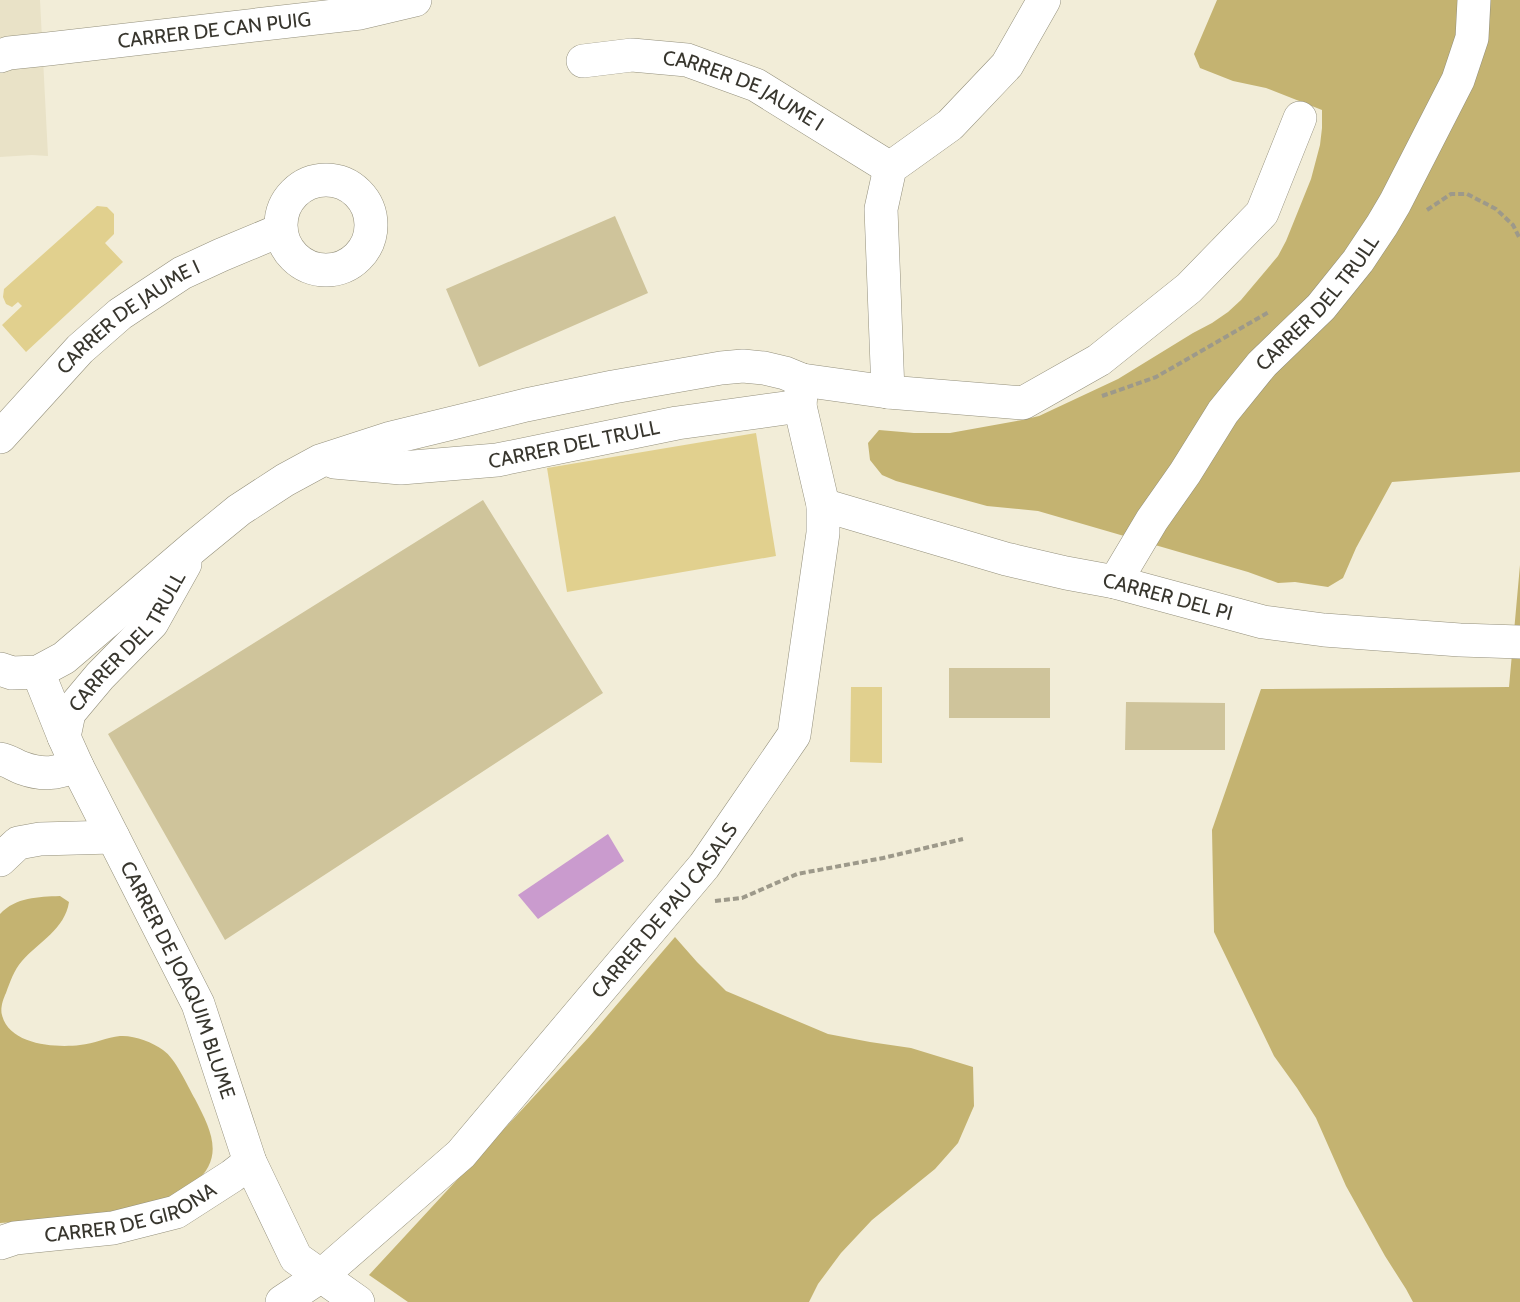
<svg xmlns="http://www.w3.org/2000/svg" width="1520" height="1302" viewBox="0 0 1520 1302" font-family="Cabin,sans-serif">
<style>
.built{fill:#e9e2c7}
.green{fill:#cfc49b}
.forest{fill:#c4b371}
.water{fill:#ca9bce}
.building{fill:#e1d08e}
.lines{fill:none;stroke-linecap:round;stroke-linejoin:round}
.minor-casing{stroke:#94907c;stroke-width:34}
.path{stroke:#9d998a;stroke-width:4;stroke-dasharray:6 3;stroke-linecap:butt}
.minor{stroke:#fff;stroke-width:33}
.labels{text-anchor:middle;stroke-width:6;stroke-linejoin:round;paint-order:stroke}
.street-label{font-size:20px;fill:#38362e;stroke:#fffbea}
</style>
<rect width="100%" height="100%" fill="#f2edd8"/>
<path class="built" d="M0,0h40l8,156 -16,-1 -32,2z"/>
<path class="green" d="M615,216l33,77 -169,74 -33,-78z
M483,500l120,193 -378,247 -117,-206z
M949,668h101v50h-101z
M1126,702l99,1v47h-100z"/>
<path class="forest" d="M1217,0h303v472l-128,10 -36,66 -13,30 -15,9 -33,-5 -17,1 -30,-11 -210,-61 -51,-5 -91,-25 -14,-6 -12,-15 -2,-17 11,-13 35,3h36l72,-13 17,-4 79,-37 75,-46 19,-10 16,-11 13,-12 37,-44 8,-15 25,-62 9,-34 2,-17v-18l-56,-22 -33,-7 -33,-13 -6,-14z
M1520,565v737h-107l-7,-13 -21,-33 -39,-70 -30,-68 -19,-30 -23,-32 -60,-124 -2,-102 49,-141 248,-2z
M60,896l9,6c-4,27 -30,40 -47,59 -8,9 -12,21 -16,32 -3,6 -6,16 -4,22 7,30 54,33 78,30 14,-1 27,-8 40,-9 14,-1 32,6 43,14 13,9 24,35 32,49 16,31 31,59 -2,85 -4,4 -9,9 -14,11 -16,7 -35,10 -53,14 -13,4 -27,5 -40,6 -29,4 -57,6 -86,8v-309c16,-17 38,-17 60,-18z
M675,937l22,25 29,29 102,43 42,8 41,6 62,19 1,39 -16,37 -23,26 -63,51 -31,33 -23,31 -9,18h-401l-39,-27 220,-238z"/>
<path class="water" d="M608,834l16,27 -86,58 -20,-24z"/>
<path class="building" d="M97,206l10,1 7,7v20l-9,9 18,19 -97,90 -24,-27 20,-19 -4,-4 -6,5 -6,-3 -3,-7 1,-8z
M756,433l20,123 -209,36 -20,-124z
M851,687h31v76l-32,-1z"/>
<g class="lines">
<g class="minor-casing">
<g id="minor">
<path id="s1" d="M0,56l9,-3 39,-4 312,-36 55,-13"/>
<path id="s2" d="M583,61l49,-6 55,5 69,25 134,83"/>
<circle cx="326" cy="225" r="45"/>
<path d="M888,392l-7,-183 9,-41 60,-43 57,-60 37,-65"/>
<path id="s3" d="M0,437l80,-88 40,-35 62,-41 39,-18 60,-25"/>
<path id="s4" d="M334,462l67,6 96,-8 180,-37 123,-17"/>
<path id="s5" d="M823,505l183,54 60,14 49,9 148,40 61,8 136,10 60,2"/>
<path id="s6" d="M1115,582l37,-62 33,-47 38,-61 39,-48 59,-57 37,-46 24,-36 13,-22 63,-123 14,-42 2,-38"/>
<path d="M0,669l12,4 26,-1 26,-14 131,-112 44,-36 46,-30 35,-19 71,-23 135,-33 87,-18 108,-19 22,-2 21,2 21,5 17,7 86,12 135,11 76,-43 90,-72 73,-75 38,-95"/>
<path id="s7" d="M38,672l26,65 13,29 121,238 52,158 46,96 62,44"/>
<path id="s8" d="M64,737l5,-24 31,-37 52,-53 33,-59"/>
<path d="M0,759c8,1 14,6 22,9 22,8 34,5 55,-2"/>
<path d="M0,860l18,-17 22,-4 73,-2"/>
<path id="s9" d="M0,1243l15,-5 98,-10 63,-16 56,-36 18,-14"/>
<path id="s10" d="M282,1302l39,-26 140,-122 243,-288 90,-131 29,-202v-28l-23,-99 2,-26"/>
</g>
</g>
<path class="path" d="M1427,210l24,-16h16l29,15 17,16 7,14
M1102,396l54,-19 113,-65
M715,901l27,-3 55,-24 86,-16 80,-19"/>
<use href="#minor" class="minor"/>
</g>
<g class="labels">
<g class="street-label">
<text dy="7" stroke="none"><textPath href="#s1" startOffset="216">CARRER DE CAN PUIG</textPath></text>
<text dy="7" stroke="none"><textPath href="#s2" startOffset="168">CARRER DE JAUME I</textPath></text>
<text dy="7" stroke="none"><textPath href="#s6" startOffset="346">CARRER DEL TRULL</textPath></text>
<text dy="7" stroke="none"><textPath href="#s3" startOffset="177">CARRER DE JAUME I</textPath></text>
<text dy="7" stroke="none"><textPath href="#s4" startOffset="242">CARRER DEL TRULL</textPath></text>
<text dy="7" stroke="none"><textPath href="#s5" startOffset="357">CARRER DEL PI</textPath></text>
<text dy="7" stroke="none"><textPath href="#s8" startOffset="117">CARRER DEL TRULL</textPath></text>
<text dy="7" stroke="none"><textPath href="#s10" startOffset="550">CARRER DE PAU CASALS</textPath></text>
<text dy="7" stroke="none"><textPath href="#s7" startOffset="339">CARRER DE JOAQUIM BLUME</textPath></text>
<text dy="7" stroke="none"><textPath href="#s9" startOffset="135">CARRER DE GIRONA</textPath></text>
</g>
</g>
</svg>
